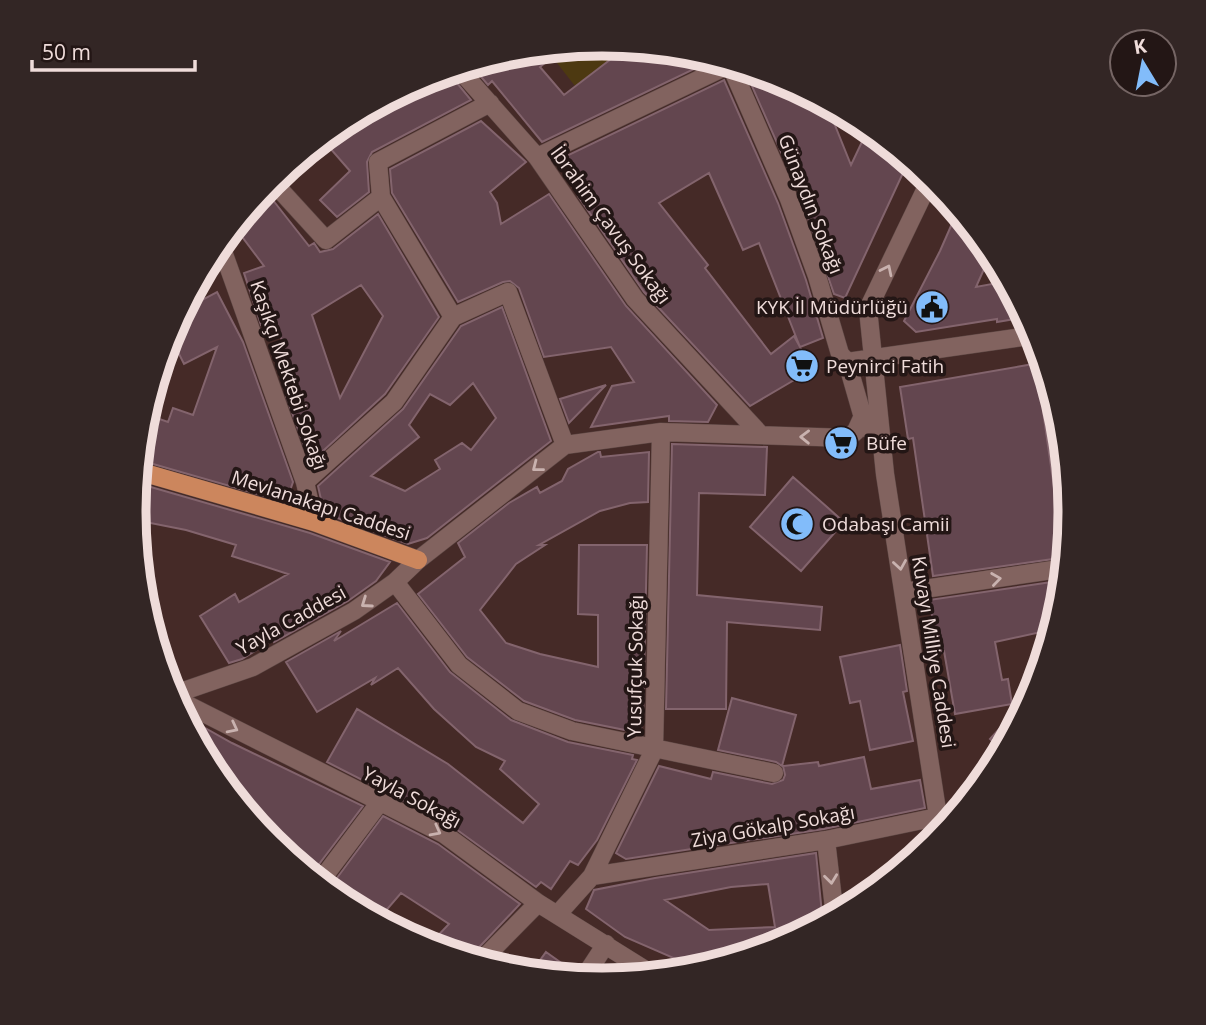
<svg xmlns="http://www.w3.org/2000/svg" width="1206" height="1025" viewBox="0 0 1206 1025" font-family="'Open Sans',sans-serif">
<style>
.green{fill:#4d3911}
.building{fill:#63464f;stroke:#83646d;stroke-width:2;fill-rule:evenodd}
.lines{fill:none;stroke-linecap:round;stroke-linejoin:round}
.minor-casing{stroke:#5d4744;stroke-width:19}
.major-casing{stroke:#5d4744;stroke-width:19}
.minor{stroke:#82635f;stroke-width:18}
.major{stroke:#cc865d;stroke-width:18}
.oneway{stroke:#c9b2af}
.labels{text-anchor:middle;stroke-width:7;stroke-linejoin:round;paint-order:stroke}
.street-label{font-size:19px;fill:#efdcda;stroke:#231615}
.poi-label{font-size:19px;fill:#efdcda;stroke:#231615;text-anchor:start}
.rim{fill:none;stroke:#efdcda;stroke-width:9}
</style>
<rect width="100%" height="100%" fill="#452a27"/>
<path class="green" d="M603,44l24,2 9,20 -25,-7 -36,27 -29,-37z"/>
<path class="building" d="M628,46l67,7 20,6 -173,83 -50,-61 -4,4 -17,-20 41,-12 51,-5 -23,19 24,28z
M744,68l39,12 43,23 25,62 18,-38 40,33 -64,138 -11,-4 -34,-99z
M448,72l23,28 -99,52 -5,10 2,30 -32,25 -17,-17 30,-29 -28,-32 21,-16 81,-44z
M724,80l54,123 28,77 17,58 -23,9 13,22 -63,37 -106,-114 -66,-96 5,-5 -25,-31zM709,173l34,77 16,-7 41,104 -6,-11 -23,18 -66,-86 3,-3 -49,-62z
M481,121l45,41 -36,30 7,11 4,21 48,-30 77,112 91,99 -9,17 -39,-1v-5l-78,11 21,-41 22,-4 -23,-35 -67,10 -25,-69 -9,-7 -7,1 -45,20 -66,-109 -2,-24z
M265,190l44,56 5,-3 6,9 13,-3 45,-35 61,103 -54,77 -74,68 -5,-22 -2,6 -18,-50 11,-4 -7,-23h2l-17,-48 -14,4 -17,-52 20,-7 -30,-40zM361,285l22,31 -43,82 -28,-83z
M958,210l34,41 -16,36 32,-6 19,36 -30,5v-3l-81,13 -12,-11 36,-70z
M217,292l26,50 50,140 -7,20 -147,-42 6,-46 23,8 5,-14 20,7 24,-68 -33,17 -11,-22 5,-3 -5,-11 10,-18z
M502,307l49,134 -124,97 -19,6 -84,-31 -6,-27 85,-77 58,-83zM473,383l23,35 -25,32 -9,-7 -27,17 5,9 -35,22 -34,-15 48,-39 -10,-12 21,-31 20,11z
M1045,362l14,47 -16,2 15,104 14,-2 -5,44 -134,19 -20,-138 -5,1 -8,-52z
M606,385l-37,38 -9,-24z
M672,444l95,3 -2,48 -66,-2 -2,102 125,12 -2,23 -93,-8 -1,87h-60z
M598,452h2l1,5 48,-5 -1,50 -18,1 -30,8 -61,34h6l-29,19 -36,46 26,33 34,11 58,13v-52l-20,-1 1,-69h68l-4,175 -3,13 -65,-13 -51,-19 -57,-44 -49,-63 47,-37 -7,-14 51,-40 28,-16 3,6 22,-12 6,-12z
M793,477l51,45 -43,49 -51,-44z
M137,483l173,50 80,29 -14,19 -28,20 -74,41 -1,-2 -31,19 -13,4 -29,-47 35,-22 4,8 49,-28 -56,-18 4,-11 -50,-15 -51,-10z
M1065,580l-2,24 -8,25 -60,13 7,38 6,-1 4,25 -57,10 -11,-63 -5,1 -10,-52z
M397,603l53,69 61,48 57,22 65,13 -1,4 5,1 -40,80 -19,25 -8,-4 -19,28 -10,-7 -5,5 -87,-63 -122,-62 30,-53 91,55 75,59 16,-19 -39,-35 5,-8 -29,-14 -42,-38 -36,-41 -27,17 4,-7 -58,34 -31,-50 55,-31 -7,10z
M900,645l7,46 -4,1 10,49 -43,9 -10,-49 -10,2 -10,-46z
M732,698l64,17 -14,51 -6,-4 -58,-12z
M1025,701l4,4 -25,47 -14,-13z
M182,715l50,28 131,63 -53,70 -39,-32 -48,-59 11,-3 -30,-26z
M864,757l7,32 49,-9 5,28 -101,21 -198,30 -10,-6 43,-87 52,13 2,-7 59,12 11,-4 2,-5 -2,-9 35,-4 1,4z
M383,816l55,28 82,60 -52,55 -41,-12 22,-23 -48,-31 -24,28 -35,-19 -14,-12z
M816,853l7,71 -41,22 -81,24 -76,-33 -39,-28 8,-19 61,-12zM768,884l7,43 -66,3 -44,-30 66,-13z
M546,952l28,20 -2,6 -42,-4z"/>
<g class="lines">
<g class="minor-casing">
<path id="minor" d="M730,64l59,135 28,77 23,78 7,8 19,66
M459,69l78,88 98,142 125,135
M537,157l194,-93
M931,178l-63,131 17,165 56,362
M272,181l54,59 55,-43
M220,243l85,239 9,40
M453,317l-72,-120 -3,-35 112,-59
M847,362l190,-27
M305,482l89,-80 59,-85 55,-25 57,153
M395,582l64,83 59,46 54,20 202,42
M904,592l162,-24
M172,695l81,-28 101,-56 41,-29 23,-22 147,-115 96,-13 187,6 8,-7 6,-13
M172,697l272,137 94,69 117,73
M826,840l9,77
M592,876l234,-36 135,-28
M319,883l61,-81
M557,915l35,-39 62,-126 7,-318
M479,963l59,-60
M583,979l23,-35"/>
</g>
<g class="major-casing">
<path id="major" d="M138,471l176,51 104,38"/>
</g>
<use href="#minor" class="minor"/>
<use href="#major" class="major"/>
</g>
<defs><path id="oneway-chevron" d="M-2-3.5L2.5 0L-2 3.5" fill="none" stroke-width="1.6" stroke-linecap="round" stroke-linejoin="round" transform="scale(1.75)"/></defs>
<g class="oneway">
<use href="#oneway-chevron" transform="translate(887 270) rotate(-64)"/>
<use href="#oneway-chevron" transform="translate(805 437) rotate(-179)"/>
<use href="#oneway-chevron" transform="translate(537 467) rotate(142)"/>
<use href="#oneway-chevron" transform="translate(900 565) rotate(81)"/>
<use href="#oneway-chevron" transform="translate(996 579) rotate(-8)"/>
<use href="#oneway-chevron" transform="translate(366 603) rotate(145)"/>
<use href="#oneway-chevron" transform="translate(233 728) rotate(27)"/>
<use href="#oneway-chevron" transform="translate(436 831) rotate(28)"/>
<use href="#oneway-chevron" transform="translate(831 879) rotate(83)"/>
</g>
<defs>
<g id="civic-disc" transform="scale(1.75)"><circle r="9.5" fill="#82bcfa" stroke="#231615"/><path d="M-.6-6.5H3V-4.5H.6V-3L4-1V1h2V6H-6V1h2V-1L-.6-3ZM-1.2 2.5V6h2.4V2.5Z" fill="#111"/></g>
<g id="supermarket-disc" transform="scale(1.75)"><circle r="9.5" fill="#82bcfa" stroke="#231615"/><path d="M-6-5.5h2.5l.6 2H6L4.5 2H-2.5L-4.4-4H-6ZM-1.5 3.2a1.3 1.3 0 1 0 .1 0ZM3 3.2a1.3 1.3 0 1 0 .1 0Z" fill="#111"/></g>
<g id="mosque-disc" transform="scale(1.75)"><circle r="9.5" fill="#82bcfa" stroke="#231615"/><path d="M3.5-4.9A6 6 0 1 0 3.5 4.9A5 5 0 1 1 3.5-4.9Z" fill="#111"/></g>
</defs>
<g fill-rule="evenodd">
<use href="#civic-disc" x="932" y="307"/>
<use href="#supermarket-disc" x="802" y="366"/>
<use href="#supermarket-disc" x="841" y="443"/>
<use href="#mosque-disc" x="797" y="524"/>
</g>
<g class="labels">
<g class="street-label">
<text transform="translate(811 204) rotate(69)" y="7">Günaydın Sokağı</text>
<text transform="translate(611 225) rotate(54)" y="7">İbrahim Çavuş Sokağı</text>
<text transform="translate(289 375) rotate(71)" y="7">Kaşıkçı Mektebi Sokağı</text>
<text transform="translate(321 505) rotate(18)" y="7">Mevlanakapı Caddesi</text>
<text transform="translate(291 620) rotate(-29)" y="7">Yayla Caddesi</text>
<text transform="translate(934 652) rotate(81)" y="7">Kuvayı Milliye Caddesi</text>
<text transform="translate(635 666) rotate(-89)" y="7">Yusufçuk Sokağı</text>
<text transform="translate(412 797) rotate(28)" y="7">Yayla Sokağı</text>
<text transform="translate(773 826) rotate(-10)" y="7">Ziya Gökalp Sokağı</text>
</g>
<g class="poi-label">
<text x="908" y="314" text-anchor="end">KYK İl Müdürlüğü</text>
<text x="826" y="373">Peynirci Fatih</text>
<text x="866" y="450">Büfe</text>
<text x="822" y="531">Odabaşı Camii</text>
</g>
</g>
<path d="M0 0H1206V1025H0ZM146 512a456 456 0 1 1 912 0a456 456 0 1 1-912 0Z" fill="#332625" fill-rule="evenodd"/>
<path class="rim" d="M146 512a456 456 0 1 1 912 0a456 456 0 1 1-912 0Z"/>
<g transform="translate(1143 63) rotate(350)"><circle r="33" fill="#231615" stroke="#756564" stroke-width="2"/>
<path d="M0-5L12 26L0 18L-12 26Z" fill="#82bcfa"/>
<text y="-10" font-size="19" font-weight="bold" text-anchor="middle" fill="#efdcda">K</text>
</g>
<path d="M32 60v10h163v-10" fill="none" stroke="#efdcda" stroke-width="3.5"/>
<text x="42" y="60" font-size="21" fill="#efdcda" stroke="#231615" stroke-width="5" paint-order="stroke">50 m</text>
</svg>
